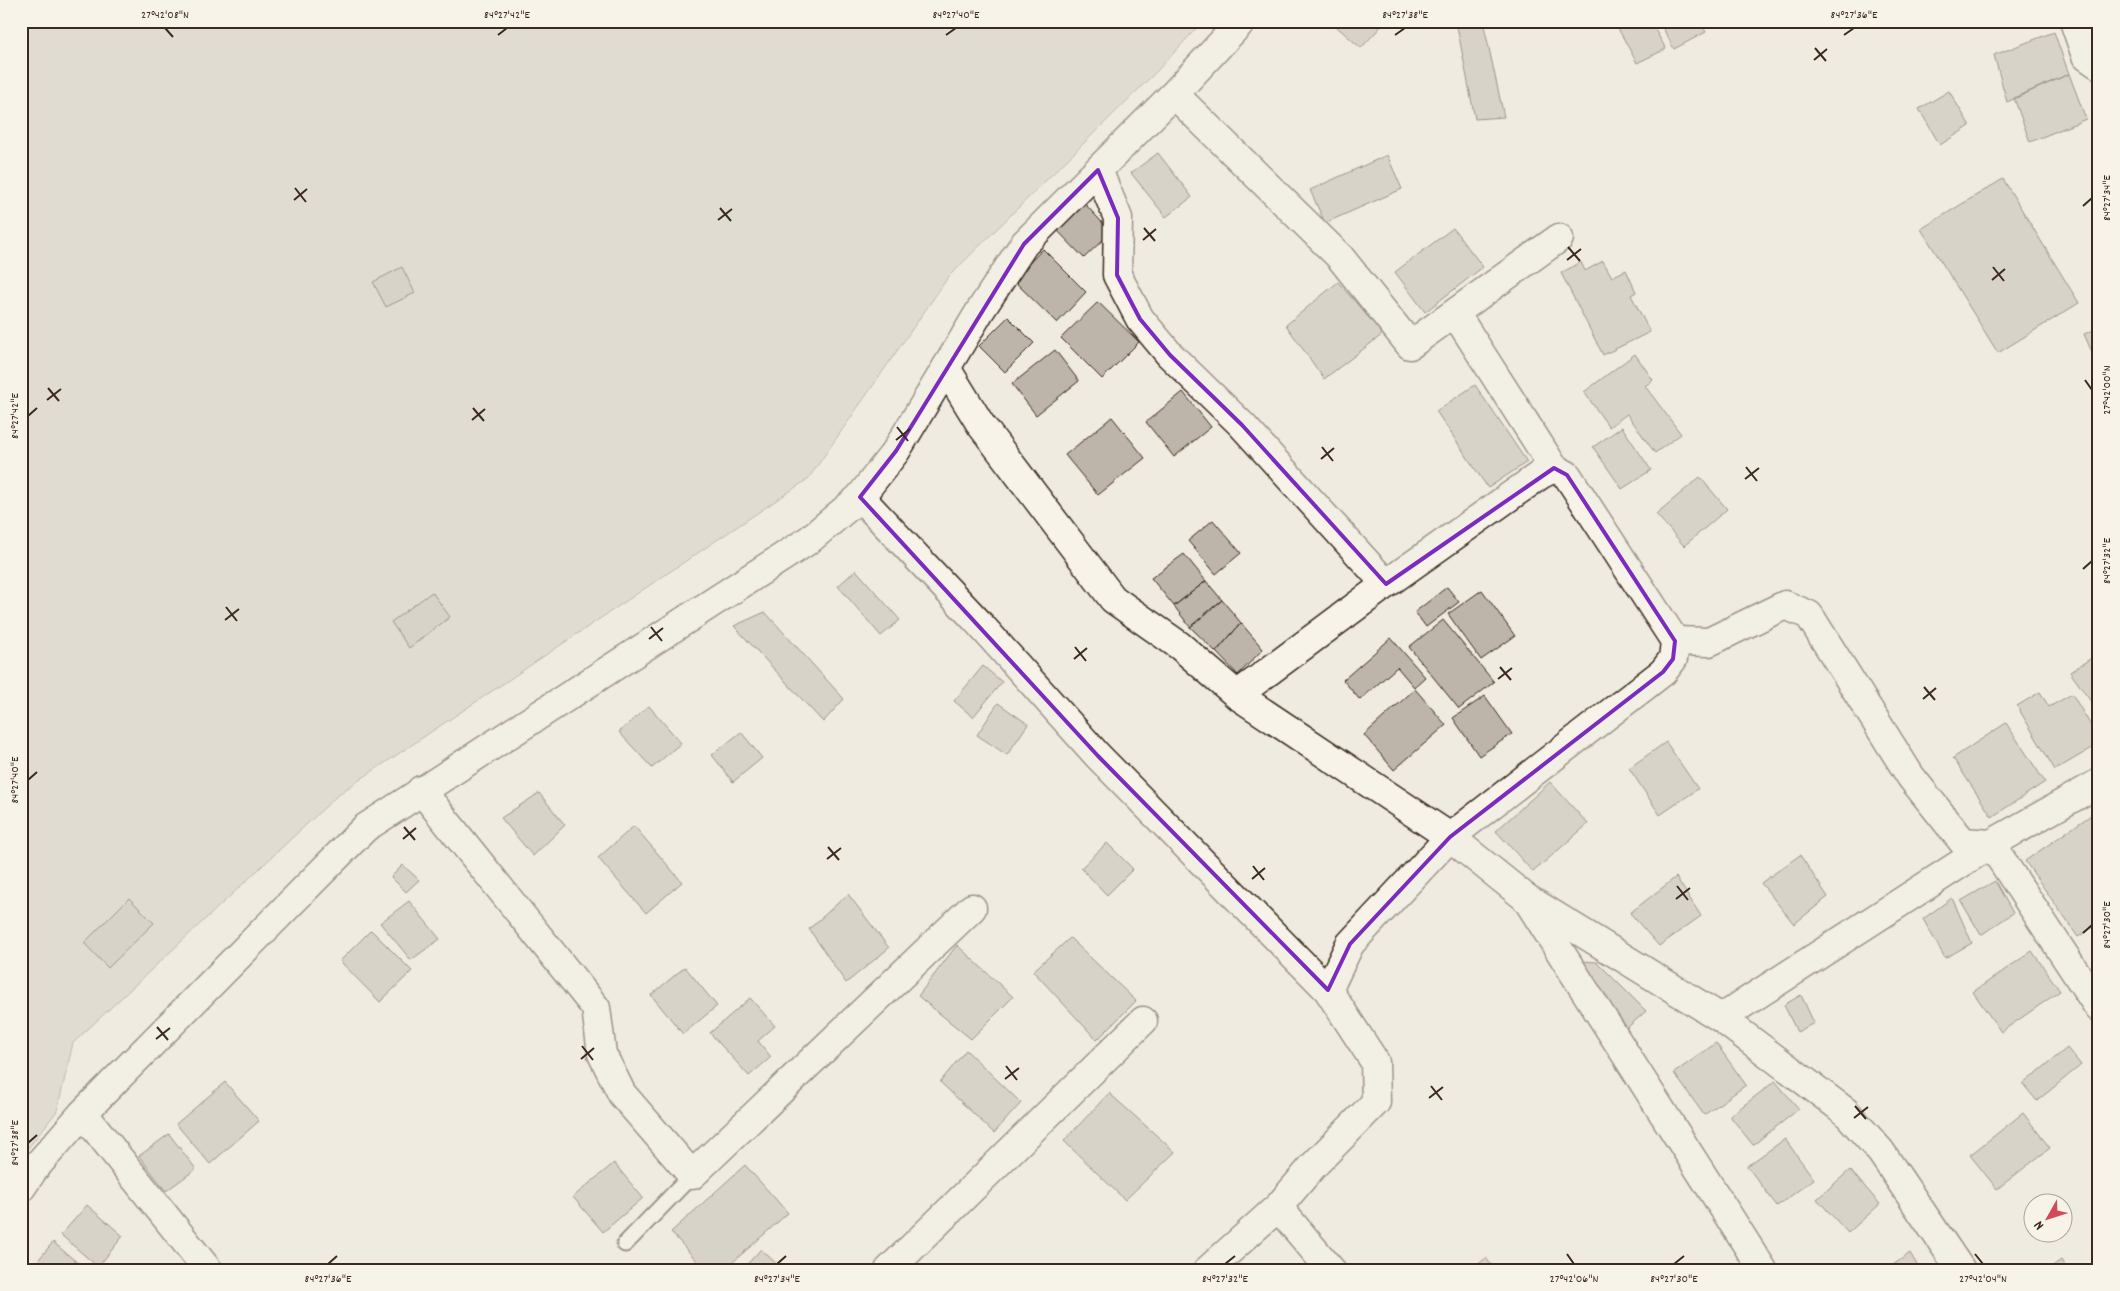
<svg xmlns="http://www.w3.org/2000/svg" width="2120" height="1291" viewBox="0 0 2120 1291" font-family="Dekko,sans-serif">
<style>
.green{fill:#d1cbc0;stroke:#867a6f}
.building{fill:#bdb5aa;stroke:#3b2a1e}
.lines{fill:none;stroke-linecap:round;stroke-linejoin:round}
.lane-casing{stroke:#3b2a1e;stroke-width:19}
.street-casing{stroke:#3b2a1e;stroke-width:31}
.secondary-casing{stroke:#3b2a1e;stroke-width:31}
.lane{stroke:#f7f3e8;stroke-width:15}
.street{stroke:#f7f3e8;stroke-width:28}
.secondary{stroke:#f7f3e8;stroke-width:28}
.marked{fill:none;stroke:#7b2cbf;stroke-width:4;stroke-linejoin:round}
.ticks{fill:none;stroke:#3b2a1e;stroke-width:2}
.neatline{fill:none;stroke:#3b2a1e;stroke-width:2}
.ticks-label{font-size:12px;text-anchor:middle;fill:#3b2a1e}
</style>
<rect width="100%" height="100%" fill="#efebe0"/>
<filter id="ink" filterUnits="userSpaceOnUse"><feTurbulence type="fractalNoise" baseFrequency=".02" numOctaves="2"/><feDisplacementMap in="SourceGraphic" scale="10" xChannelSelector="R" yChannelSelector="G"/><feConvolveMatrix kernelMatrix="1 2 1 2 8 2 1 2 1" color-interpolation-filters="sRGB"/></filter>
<g filter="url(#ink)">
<path class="green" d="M21,21h1182l-46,50 -208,205 -141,203 -468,314 -267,250 -16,68 -36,46z"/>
<path class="building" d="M1330,21h56l-25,27z
M1456,21h27l21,96 -29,2z
M1614,21h36l16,28 -29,14z
M1659,21h40l7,11 -32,17z
M2054,32l15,42 -62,28 -13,-47z
M2069,74l17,45 -56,23 -16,-44z
M1949,91l21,35 -30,19 -21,-36z
M1158,153l34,44 -26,20 -35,-44z
M1387,155l15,34 -77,34 -15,-33z
M2003,179l76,124 -81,50 -77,-124z
M1084,203l27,29 -27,26 -28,-29z
M1453,228l30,39 -58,45 -30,-40z
M1043,249l43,43 -29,31 -44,-43z
M1603,261l9,16 14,-7 10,22 -5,3 19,37 -47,23 -42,-82 20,-11 4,9z
M402,267l13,26 -29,14 -13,-25z
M1338,282l45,52 -59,45 -38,-54z
M1098,302l41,40 -37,37 -41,-41z
M1008,317l26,26 -29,29 -26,-26z
M2099,328v40l-15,-34z
M1055,350l24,31 -43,34 -24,-31z
M1635,354l18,26 -8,6 36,48 -26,19 -28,-39 -18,13 -25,-35z
M1475,385l52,77 -39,26 -52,-77z
M1183,392l28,35 -37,30 -28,-35z
M1112,417l33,41 -47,37 -33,-40z
M1622,427l29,43 -29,19 -29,-42z
M1700,477l27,32 -43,37 -28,-32z
M1213,520l28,33 -25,21 -28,-33z
M1184,554l22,27 -32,25 -23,-28z
M856,570l44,50 -19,16 -43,-50z
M1206,581l16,19 -32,27 -16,-21z
M1447,587l12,15 -33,25 -11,-15z
M1482,590l33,46 -34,24 -33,-46z
M432,592l18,25 -41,31 -18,-26z
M1222,600l19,23 -25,29 -26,-25z
M765,612l79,87 -21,23 -89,-96z
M1443,620l51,62 -35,27 -50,-62z
M1241,623l22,26 -25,26 -22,-23z
M1391,638l34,39 -11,10 -17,-20 -37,33 -17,-20z
M2099,653v60l-29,-41z
M983,666l19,16 -29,35 -19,-16z
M1415,689l31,36 -52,45 -30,-35z
M2040,692l9,15 23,-13 27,45v5l-44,26 -38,-64z
M1485,696l27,38 -33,22 -26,-38z
M998,703l30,21 -21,31 -30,-20z
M649,706l32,37 -29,25 -33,-36z
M2006,723l39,59 -53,35 -39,-59z
M741,732l21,26 -29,24 -21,-27z
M1666,742l32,47 -38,26 -31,-47z
M1550,782l38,42 -55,48 -37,-41z
M539,793l26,32 -32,31 -32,-38z
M2094,813l5,7v103l-21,14 -53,-76z
M634,826l48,56 -36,31 -48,-55z
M1107,843l26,26 -26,26 -26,-27z
M1800,855l28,42 -34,27 -33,-41z
M403,865l16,15 -13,12 -15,-15z
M1676,877l25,39 -42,30 -29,-33z
M1995,881l18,32 -32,22 -20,-34z
M848,894l41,54 -43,35 -37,-54z
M129,898l25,25 -46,45 -24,-25z
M1952,898l20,45 -27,15 -22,-39z
M409,901l31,38 -29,21 -31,-37z
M371,930l41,41 -32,31 -40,-41z
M1070,938l66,63 -39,39 -64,-69z
M957,945l56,52 -42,42 -53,-43z
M2032,951l28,40 -59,41 -28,-40z
M1581,961l16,1 49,49 -19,17z
M685,967l32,39 -34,28 -32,-39z
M1801,995l13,28 -17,9 -13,-27z
M750,998l25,28 -17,15 13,16 -22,19 -39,-43z
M1716,1043l30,42 -42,30 -30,-42z
M2067,1048l14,17 -44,36 -14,-17z
M966,1050l55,53 -27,30 -54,-51z
M1775,1081l24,28 -46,36 -23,-29z
M225,1082l34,39 -49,43 -34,-40z
M1109,1093l66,59 -50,48 -61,-59z
M2023,1113l27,35 -53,41 -27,-34z
M169,1134l27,35 -30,22 -27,-35z
M1785,1139l29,40 -37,27 -30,-40z
M614,1163l29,35 -40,34 -30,-35z
M745,1165l43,48 -64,57h-19l-34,-38z
M1850,1170l30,34 -32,29 -31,-34z
M87,1205l36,31 -25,31 -37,-32z
M53,1242l33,28h-44l-7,-6z
M761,1249l22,21h-41z
M1910,1253l10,17h-34z
M1486,1258l9,12h-24z
M2061,1260l6,10h-20z"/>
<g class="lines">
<g class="lane-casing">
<path id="lane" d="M625,1244l67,-69"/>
</g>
<g class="street-casing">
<path id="street" d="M2074,21l12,35 13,9
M1174,94l166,163 70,88 149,-107
M1098,170l20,48 -1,57 23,44 30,36 72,70 144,159
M946,368l34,-57 44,-67 150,-150 68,-73
M860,497l117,124 121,135 230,234 22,-46 100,-107 213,-165 10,-13 2,-18 -108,-166 -13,-7 -99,-155
M1675,641l34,1 76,-37 24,10 102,162 52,65 28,2 108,164
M1237,695l149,-111 154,-109 14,-7
M421,790l175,218 6,46 20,40 70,81 280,-267
M1526,898l237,372
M1278,1207l53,63
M889,1270l254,-249
M1208,1270l70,-63 35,-41 63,-64 -1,-40 -47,-72"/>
</g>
<g class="secondary-casing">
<path id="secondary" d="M1721,1018l270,-174 108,-61
M83,1113l125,157
M21,1188l13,-19 49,-56 282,-285 444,-288 51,-43 36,-46 50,-83 35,57 132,174 67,47 57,49 213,142 76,61 195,120 125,94 35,40 80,118"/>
</g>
<use href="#lane" class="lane"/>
<use href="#street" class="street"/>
<use href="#secondary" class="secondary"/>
</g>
</g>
<path d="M0 0H2120V1291H0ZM1098,170l20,48 -1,57 23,44 30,36 72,70 144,159 168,-116 13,7 108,166 -2,18 -10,13 -213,165 -100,107 -22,46 -230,-234 -238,-259 36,-46 128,-207z" fill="#efebe0" fill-opacity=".55" fill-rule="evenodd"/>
<path class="marked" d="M1098,170l20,48 -1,57 23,44 30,36 72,70 144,159 168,-116 13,7 108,166 -2,18 -10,13 -213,165 -100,107 -22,46 -230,-234 -238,-259 36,-46 128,-207z"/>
<path class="ticks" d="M165,28l8,9M498,35l9,-7M946,35l10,-7M1395,35l10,-7M1844,35l10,-7M1815,48l11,13M1814,60l13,-11M295,188l11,14M294,200l13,-11M2083,206l9,-8M720,208l11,13M718,220l14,-11M1144,228l11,13M1143,240l13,-11M1568,247l12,14M1567,260l14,-11M1993,267l11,14M1992,280l13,-11M2085,380l7,10M48,388l11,13M47,400l14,-11M473,408l11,13M28,416l9,-8M472,420l13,-11M897,427l11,14M896,440l14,-11M1322,447l11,14M1321,459l13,-11M1746,467l11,14M1745,479l14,-11M2083,569l9,-8M226,607l11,14M225,620l14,-11M651,627l11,14M649,639l14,-11M1075,647l11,14M1074,659l13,-11M1500,667l11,13M1498,679l14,-11M1924,687l11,13M1923,699l13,-11M28,780l9,-8M404,827l11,13M403,839l13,-11M828,847l11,13M827,859l14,-11M1253,866l11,14M1252,879l13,-11M1677,886l11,14M1676,899l14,-11M2083,933l9,-8M157,1027l11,13M156,1039l14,-11M582,1046l11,14M581,1059l13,-11M1006,1066l11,14M1005,1079l14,-11M1431,1086l11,14M1429,1098l14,-11M1855,1106l11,13M1854,1118l14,-11M28,1143l9,-8M1567,1254l7,10M1975,1254l8,10M328,1264l9,-8M777,1264l9,-8M1225,1264l10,-8M1674,1264l10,-8"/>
<rect width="2120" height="1291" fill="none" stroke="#f7f3e8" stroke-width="55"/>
<g transform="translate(2048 1218) rotate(231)"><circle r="24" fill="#f7f3e8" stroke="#aca397"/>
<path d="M0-4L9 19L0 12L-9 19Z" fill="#d1495b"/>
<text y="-8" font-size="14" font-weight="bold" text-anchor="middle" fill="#3b2a1e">N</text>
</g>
<rect x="28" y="28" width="2064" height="1236" class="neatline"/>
<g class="ticks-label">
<text x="165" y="18">27°42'08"N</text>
<text x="507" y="18">84°27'42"E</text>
<text x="956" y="18">84°27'40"E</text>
<text x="1405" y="18">84°27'38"E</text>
<text x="1854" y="18">84°27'36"E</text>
<text transform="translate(2106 198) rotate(-90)" y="4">84°27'34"E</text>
<text transform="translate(2106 390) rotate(-90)" y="4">27°42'00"N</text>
<text transform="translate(14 416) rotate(-90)" y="4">84°27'42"E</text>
<text transform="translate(2106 561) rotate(-90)" y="4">84°27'32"E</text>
<text transform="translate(14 780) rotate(-90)" y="4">84°27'40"E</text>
<text transform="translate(2106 925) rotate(-90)" y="4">84°27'30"E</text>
<text transform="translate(14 1143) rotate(-90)" y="4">84°27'38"E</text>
<text x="328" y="1282">84°27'36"E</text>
<text x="777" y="1282">84°27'34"E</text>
<text x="1225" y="1282">84°27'32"E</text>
<text x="1574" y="1282">27°42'06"N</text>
<text x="1674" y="1282">84°27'30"E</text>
<text x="1983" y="1282">27°42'04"N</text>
</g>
</svg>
